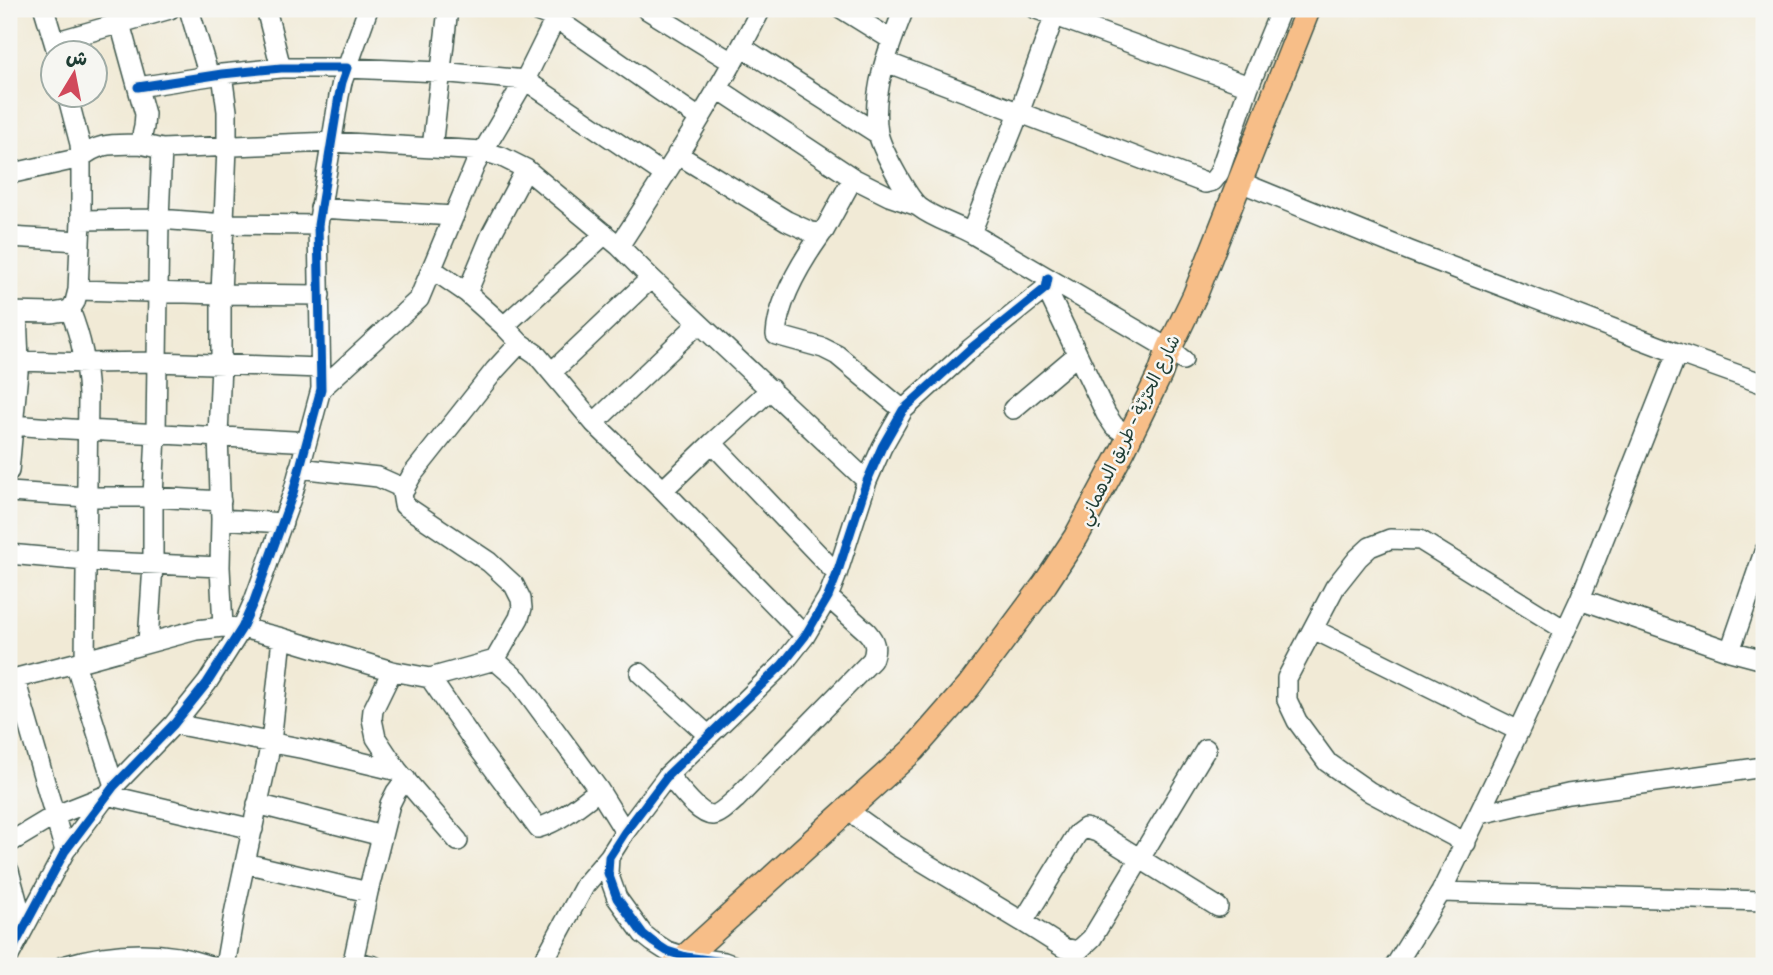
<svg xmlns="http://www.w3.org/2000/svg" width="1773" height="975" viewBox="0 0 1773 975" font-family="Pangolin,'Playpen Sans Arabic',sans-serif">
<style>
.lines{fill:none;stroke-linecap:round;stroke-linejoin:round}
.minor-casing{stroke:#3e574c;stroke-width:22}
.major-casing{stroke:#3e574c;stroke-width:27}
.minor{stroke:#fff;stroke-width:19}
.major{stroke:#f7be88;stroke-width:24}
.cycleway-casing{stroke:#f6f6f2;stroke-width:13}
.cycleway{stroke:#0057b8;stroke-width:9}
.labels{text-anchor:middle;stroke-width:5;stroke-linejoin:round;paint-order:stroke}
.street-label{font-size:18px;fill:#1f3d34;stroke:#f6f6f2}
</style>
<rect width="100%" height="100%" fill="#f6f6f2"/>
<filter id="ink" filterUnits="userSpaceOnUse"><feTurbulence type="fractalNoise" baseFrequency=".0143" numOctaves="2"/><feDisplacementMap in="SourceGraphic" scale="14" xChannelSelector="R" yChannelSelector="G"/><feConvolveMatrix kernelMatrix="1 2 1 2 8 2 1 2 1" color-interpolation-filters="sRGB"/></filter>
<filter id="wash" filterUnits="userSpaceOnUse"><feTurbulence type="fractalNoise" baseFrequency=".00686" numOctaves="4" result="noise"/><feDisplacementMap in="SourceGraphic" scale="28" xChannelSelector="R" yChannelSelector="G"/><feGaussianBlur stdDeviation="1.57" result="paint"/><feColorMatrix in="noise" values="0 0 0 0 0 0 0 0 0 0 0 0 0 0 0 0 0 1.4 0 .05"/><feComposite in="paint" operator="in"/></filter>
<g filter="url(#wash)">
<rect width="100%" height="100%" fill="#f1ead6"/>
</g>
<g filter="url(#ink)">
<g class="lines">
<g class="minor-casing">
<path id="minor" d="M44,9l13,43
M189,9l20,67
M266,9l15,59
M368,9l-21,59 93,4 85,8 140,95
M531,9l24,9 144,100
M646,9l86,53
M842,9l50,31
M904,9c-15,38 -33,82 -26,124 3,15 29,64 41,74 17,13 39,18 57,29 64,38 129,75 193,113l14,11
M1036,9l213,77
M54,42l116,-33
M742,47l136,87
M886,62l319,121 8,-2 6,-8 30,-87 32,-77
M222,74l5,37v36l-6,147v70l-3,72 3,83 -1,48 3,60
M717,88l136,90
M140,144l22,5 170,-7 151,9 19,6 24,12 93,77 32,32 216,203
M432,148l16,-139
M677,154l110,67 24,11 9,1 4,-2 29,-53 36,18 29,10
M9,174l72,-16c19,-17 35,-13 59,-14l4,-17 1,-13 -29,-105
M1240,182l170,69 267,102 87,31
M320,208l134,8
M81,220l78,-1 66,5 93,1
M822,233c-20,28 -44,67 -46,102l47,13 14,7 66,55
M971,233l48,-120 38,-104
M9,237l71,4
M619,246c50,-77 101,-155 142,-237
M432,269l35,24 37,33 16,17 16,11 58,69 69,67 142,146
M1046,288l60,126 8,12 15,10
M78,290l143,4 99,1
M467,293l25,-60 34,-64
M70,310c12,30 16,53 18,85l-3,265
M9,312l43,1 18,-3 5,-8 3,-12 3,-70v-62l-1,-14 -13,-50
M504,326l101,-92
M19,361l67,2 72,-1 162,6
M552,372l99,-94
M321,389l98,-90 56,-134 50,-85 35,-71
M771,389l-59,54 125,131
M1013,409l64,-54
M594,423l105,-100
M12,425c98,8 196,10 294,17
M299,468l79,9 27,12
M9,471l10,-110 -2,-48
M663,490l49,-47
M9,492l78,5h66l68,4
M221,519l62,4
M9,554l77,7 134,6
M1580,599l150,52 34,9
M1313,629l206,102
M148,642l5,-77v-68l3,-64 3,-214 3,-70
M1730,651l34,-99
M495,660l23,20 81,110 26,42
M75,663l39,123
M392,671l-19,39 -1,9 4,19 22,33 60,70
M640,673l69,63
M430,678l49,71 59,79c23,-7 41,-23 61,-38
M15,679l50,172
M9,680l66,-17 121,-33 27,-3 19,1 40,10 110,33 38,7 65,-18 24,-42 3,-10 -1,-9 -7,-14 -25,-23 -85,-57 -2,-12 10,-18 83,-105 25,-27
M174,724l136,26 88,21
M668,775c9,10 31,41 45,40 8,-1 17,-11 23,-16l136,-139c5,-12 3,-19 -5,-28l-39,-35
M257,804l125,32
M1480,814l88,-20 196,-27
M858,818l39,28 126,76 41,26 14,3 14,-13 114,-189
M9,843l45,-27 53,-21 146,34
M1466,843l-96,-51 -43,-30 -30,-41 -10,-21v-22l48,-91 23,-29 12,-11 20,-8 30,1 145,90
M245,863l123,29
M9,871l15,55
M1441,892l323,9
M1023,922l54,-88 8,-6 12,4 121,75
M9,956l56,-105 49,-65 60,-62 33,-41 35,-55 12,-27 39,-108 28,-104 -3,-164 21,-129 3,-14 5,-14h-66l-59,6 -84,13
M352,961l22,5
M63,966c37,-11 77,-15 115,-9 11,2 22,6 32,9
M225,966l10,-57 36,-166 11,-105
M352,966l16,-74 22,-88 6,-12 10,-13
M541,966l44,-81 24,-28
M735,966l-11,-4 -38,-5 -19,-6 -14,-9 -10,-8 -26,-36 -9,-25 1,-16 16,-25 43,-57 114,-110 23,-29 23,-39 9,-23 30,-93 15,-34 21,-37 67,-61 76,-61 2,-10
M1395,966l46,-74 78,-161 61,-132 97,-246"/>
</g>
<g class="major-casing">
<path id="major" d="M675,966l238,-216 56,-64 76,-102 31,-47 47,-87 37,-76 9,-25 26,-54 113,-286"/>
</g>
<use href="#minor" class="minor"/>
<use href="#major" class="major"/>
<g class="cycleway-casing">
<path id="cycleway" d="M9,956l56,-105 49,-65 60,-62 33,-41 35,-55 12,-27 39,-108 28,-104 -3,-164 21,-129 3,-14 5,-14h-66l-59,6 -84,13
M735,966l-11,-4 -38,-5 -19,-6 -14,-9 -10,-8 -26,-36 -9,-25 1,-16 16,-25 43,-57 114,-110 23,-29 23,-39 9,-23 30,-93 15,-34 21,-37 67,-61 76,-61 2,-10"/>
</g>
<use href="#cycleway" class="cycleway"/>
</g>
</g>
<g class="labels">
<g class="street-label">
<text transform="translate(1129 430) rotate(-64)" y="6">شارع الحرّيّة - طريق الدهماني</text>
</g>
</g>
<rect width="1773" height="975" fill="none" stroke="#f6f6f2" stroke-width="35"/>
<g transform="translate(74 74) rotate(10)"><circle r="33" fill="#f6f6f2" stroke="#a0aca6" stroke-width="2"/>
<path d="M0-5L12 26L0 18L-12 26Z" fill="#d1495b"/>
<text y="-10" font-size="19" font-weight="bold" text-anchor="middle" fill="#1f3d34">ش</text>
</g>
</svg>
